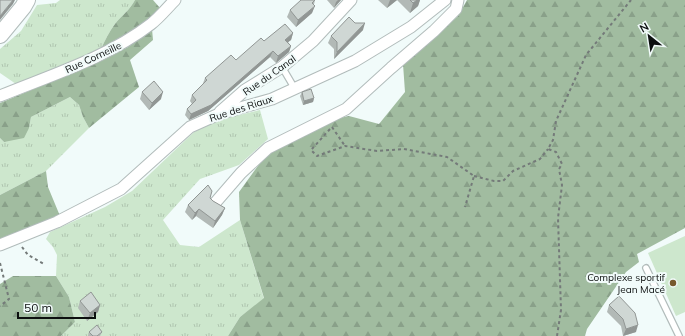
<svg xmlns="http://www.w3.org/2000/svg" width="685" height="336" viewBox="0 0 685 336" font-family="Mulish,sans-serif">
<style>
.grass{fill:url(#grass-tufts)}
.forest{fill:url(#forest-firs)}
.garden{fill:#cde7cd}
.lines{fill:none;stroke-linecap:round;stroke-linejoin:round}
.lane-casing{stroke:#b2bcbb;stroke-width:8}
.street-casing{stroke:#b2bcbb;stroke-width:13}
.secondary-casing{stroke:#b2bcbb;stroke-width:18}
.path{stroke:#747a79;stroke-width:2;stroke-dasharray:3 3;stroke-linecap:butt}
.lane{stroke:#fff;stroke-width:5.5}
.street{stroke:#fff;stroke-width:11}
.secondary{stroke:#fff;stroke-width:16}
.wall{fill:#b2b9b6}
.shaded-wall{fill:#919694}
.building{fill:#cfd7d4;stroke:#919694}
.poi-dot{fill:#77592d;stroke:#f1fbfa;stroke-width:1.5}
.labels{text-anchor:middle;stroke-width:4;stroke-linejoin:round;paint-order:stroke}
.street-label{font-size:10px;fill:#0c0f0f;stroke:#f1fbfa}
.poi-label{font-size:10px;fill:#0c0f0f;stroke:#f1fbfa;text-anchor:end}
</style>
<defs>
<pattern id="grass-tufts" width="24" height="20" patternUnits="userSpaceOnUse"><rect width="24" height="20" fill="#cde7cd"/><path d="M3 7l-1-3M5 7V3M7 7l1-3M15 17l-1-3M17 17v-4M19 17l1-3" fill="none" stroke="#afc5af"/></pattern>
<pattern id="forest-firs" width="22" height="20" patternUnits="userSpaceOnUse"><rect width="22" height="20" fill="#a1bca0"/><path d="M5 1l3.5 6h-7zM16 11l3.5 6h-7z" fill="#89a089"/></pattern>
</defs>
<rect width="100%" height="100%" fill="#f1fbfa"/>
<path class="grass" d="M60,0h75c-5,10 -14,16 -20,24 -6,8 -10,16 -14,25l-85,35 -16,-11v-24l21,-18 16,-26 19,-2z
M70,97l9,8 4,12 6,11 -43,43 -46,24v-57l4,4 25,-14 2,-11z
M260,110l8,29 -29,26 -39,14 -37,41 17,25 19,2 41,-27 24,79 -24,18 -12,19h-167l14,-14 -6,-25 -13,-21 1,-21 -4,-8 -7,-8 4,-7 55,-25 27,-16 62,-59 25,-12z"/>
<path class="forest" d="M135,0h18l7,8 -10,12 -49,29c4,-9 8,-17 14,-25 6,-8 15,-14 20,-24z
M467,0h218v228l-48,26 2,8 -13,10 -39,57 -2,7h-357l12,-19 24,-19 -24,-78 -1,-28 29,-40 62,-32 19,-4 30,8 26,-32 -2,-28 55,-48z
M152,29l1,11 -23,20 9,27 -50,41 -6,-11 -4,-12 -9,-8 -39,20 -2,11 -5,10 -20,4 -4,-4v-35l103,-43 25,-13z
M46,171l2,16 12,29 -60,23v-44z
M13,276h43l13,21 6,25 -14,14h-61v-52z"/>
<path class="garden" d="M685,236v76l-9,4 -28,-63z"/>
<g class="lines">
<g class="lane-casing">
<path id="lane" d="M282,67l13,22
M646,268l33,68"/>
</g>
<g class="street-casing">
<path id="street" d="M0,96c51,-21 107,-38 151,-72 9,-7 16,-16 24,-24
M220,112l25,-22 37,-23 31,-26 38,-41
M215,203l26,-30 27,-25 78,-39 45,-41 43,-37 22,-22 2,-9
M0,245l57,-23 64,-33 69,-62 29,-13 53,-15 83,-38 56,-34 34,-27"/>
</g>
<g class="secondary-casing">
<path id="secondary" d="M0,35l23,-28 4,-7"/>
</g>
<path class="path" d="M332,127l13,19
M330,129l-19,21 6,6 28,-10 32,5 27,-2 43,8 27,19 -9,31
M474,176l20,5h9l10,-10 27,-12 8,-10
M22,247l6,8 16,9
M0,263l9,36 -9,7
M557,336l4,-26 -3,-92 4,-33 -3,-16 3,-5 -6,-12 -8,-3 5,-9 3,-19 30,-66 45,-55"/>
<use href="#lane" class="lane"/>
<use href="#street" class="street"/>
<use href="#secondary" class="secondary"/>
</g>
<path class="wall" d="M315,0l-3,13 -16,14 -9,-10 3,-7z
M327,0h14l-7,8z
M378,0h42l-2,6 -8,7 -13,-13 -10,8z
M355,23l8,7 -29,29v-10l-6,-6 3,-7z
M293,33l-2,7 -3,2 3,4 -2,6 -13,11 -6,-6 -62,54 -19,9 -4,-5 2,-6 5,-5 -2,-3 2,-6 10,-9 3,-8 31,-18 28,-19z
M142,92l19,7 -12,11 -9,-11z
M302,92l12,6 -1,4 -10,3 -3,-9z
M210,198l3,3 12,7 -3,7 -9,13 -17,-12 -4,4 -7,-8 3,-7z
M80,301l20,4 -2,7 -11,9 -9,-13z
M609,305l27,27 -13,4 -2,-10 -14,-14z
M89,332h13l-2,4h-12z"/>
<path class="shaded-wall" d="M13,0h2l-2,4 -13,16v-4z
M338,0h3l-7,8 2,-6z
M390,0h7l-10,8z
M417,0h3l-2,6 -8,7 3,-10z
M315,6l-3,7 -16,14 2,-7z
M365,23l-2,7 -29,29 3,-7z
M293,33l-2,7 -8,6 2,-6z
M291,46l-2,6 -13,11 2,-7z
M273,51l-3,6 -62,54 -19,9 2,-6z
M163,92l-2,7 -12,11 3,-7z
M314,98l-1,4 -10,3 1,-4z
M225,208l-3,7 -9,13 2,-7z
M199,209l-3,7 -4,4 3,-7z
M100,305l-2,7 -11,9 3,-8z
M638,325l-2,7 -13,4 3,-7z"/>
<path class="building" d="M0,0h13l-13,16z
M301,0h14l-3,3 3,3 -17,14 -8,-10z
M410,0h7l-4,3z
M349,17l6,6h10l-28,29v-10l-6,-6z
M285,24l8,9 -8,7 6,6 -13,10 -5,-5 -62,54 -20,9 -4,-5 9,-9 -4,-5 15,-15 -2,-2 26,-23 5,5 25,-22 3,3z
M154,81l9,11 -11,11 -10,-11z
M311,89l3,9 -10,3 -2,-9z
M208,185l4,6 -2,7 3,3 12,7 -10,13 -16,-12 -4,4 -7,-8z
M91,292l9,13 -10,8 -10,-12z
M619,296l16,17 3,12 -12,4 -3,-10 -14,-14z
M97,325l5,7 -5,4h-4l-4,-4z"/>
<circle class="poi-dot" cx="673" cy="283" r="4"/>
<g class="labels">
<g class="street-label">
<text transform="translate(93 57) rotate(-25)" y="4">Rue Corneille</text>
<text transform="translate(269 75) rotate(-35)" y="4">Rue du Canal</text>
<text transform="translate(241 108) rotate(-18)" y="4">Rue des Riaux</text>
</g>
<g class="poi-label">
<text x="665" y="281">Complexe sportif<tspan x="665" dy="12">Jean Macé</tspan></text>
</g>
</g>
<g transform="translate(649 36) rotate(330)" stroke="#f1fbfa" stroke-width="3" paint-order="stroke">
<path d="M0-3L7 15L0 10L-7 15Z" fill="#0c0f0f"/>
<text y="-6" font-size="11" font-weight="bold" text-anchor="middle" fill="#0c0f0f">N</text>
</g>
<path d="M18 312v6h77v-6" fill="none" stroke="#0c0f0f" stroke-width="2"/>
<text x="24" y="312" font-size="12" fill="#0c0f0f" stroke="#f1fbfa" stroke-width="3" paint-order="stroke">50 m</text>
</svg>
